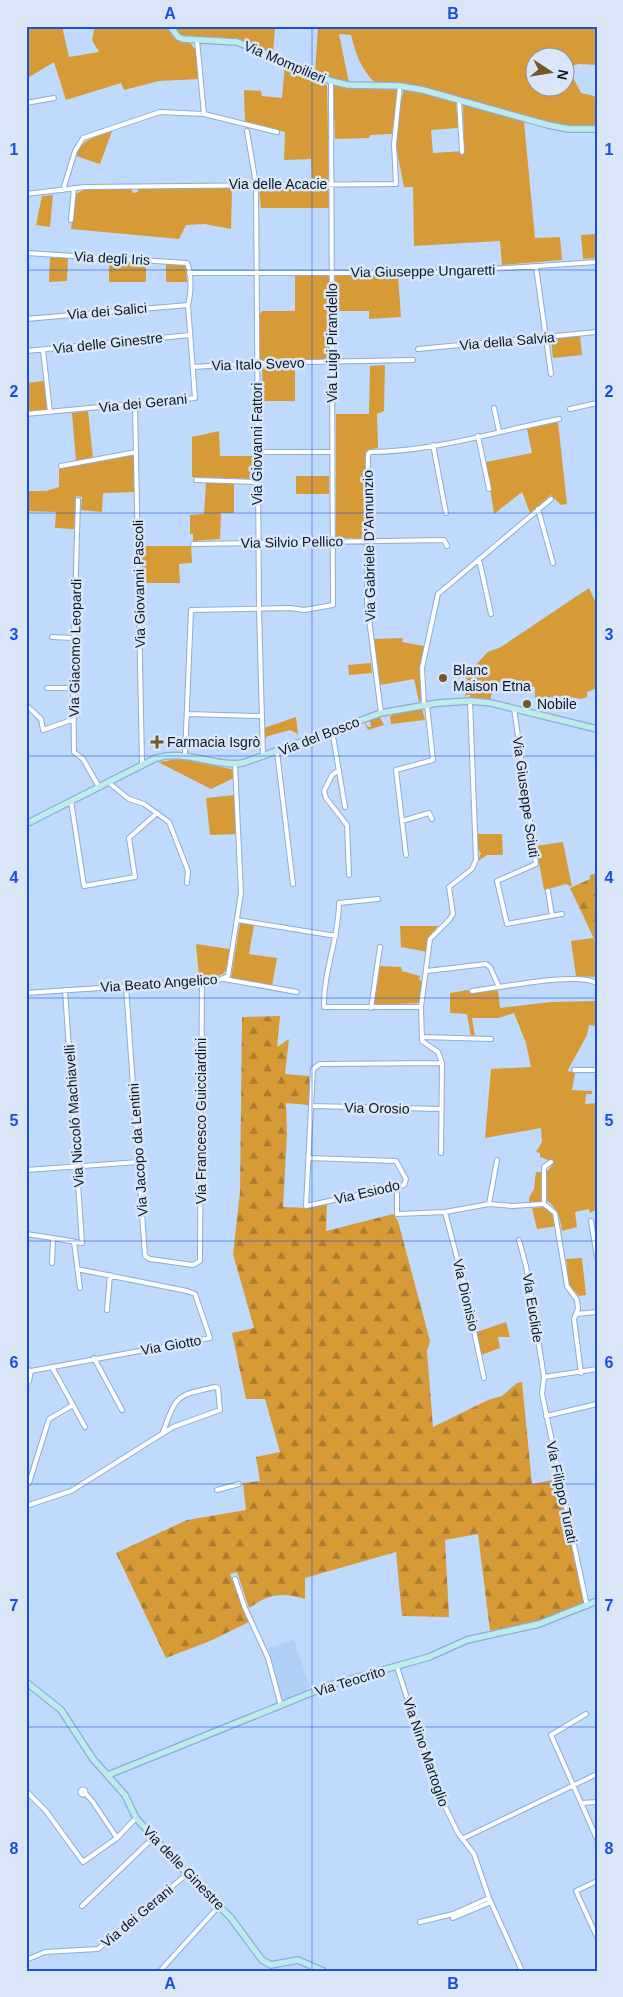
<svg xmlns="http://www.w3.org/2000/svg" width="623" height="1997" viewBox="0 0 623 1997" font-family="Helvetica,sans-serif">
<style>
.built{fill:#b2cff8}
.green{fill:#d69a37;fill-rule:evenodd}
.forest{fill:url(#forest-firs)}
.lines{fill:none;stroke-linecap:round;stroke-linejoin:round}
.street-casing{stroke:#8dacd7;stroke-width:6}
.secondary-casing{stroke:#8dacd7;stroke-width:8}
.street{stroke:#fff;stroke-width:4}
.secondary{stroke:#bdebec;stroke-width:5.5}
.grid{fill:none;stroke:#1d4ed8;stroke-width:1;stroke-opacity:0.55}
.poi-dot{fill:#73562a;stroke:#d8e6f8;stroke-width:2}
.labels{text-anchor:middle;stroke-width:5;stroke-linejoin:round;paint-order:stroke}
.street-label{font-size:14px;fill:#0c1827;stroke:#d8e6f8}
.poi-label{font-size:14px;fill:#0c1827;stroke:#d8e6f8;text-anchor:start}
.neatline{fill:none;stroke:#1d4ed8;stroke-width:2}
.grid-label{font-size:16px;text-anchor:middle;font-weight:bold;fill:#1d4ed8}
</style>
<defs>
<pattern id="forest-firs" width="22" height="20" patternUnits="userSpaceOnUse" patternTransform="scale(1.25)"><rect width="22" height="20" fill="#d69a37"/><path d="M5 1l3.5 6h-7zM16 11l3.5 6h-7z" fill="#ac7d2e"/></pattern>
</defs>
<rect width="100%" height="100%" fill="#bfdafd"/>
<path class="built" d="M294,1640l16,47 -4,2 -1,4 -18,7 -6,-4 -13,-48z"/>
<path class="green" d="M26,26h36l7,31 30,-5 -7,-12 3,-14h72l7,12 17,6 5,6 3,29 -40,2 -35,9 -3,-7 -55,17 -12,-38 -28,17z
M173,26h102l-2,29 -22,-10 -67,-8 -5,-2z
M318,26h279v39l-19,-1 -10,4 13,25 13,3 3,5v26h-28l-19,-3 -116,-33 -58,-7c-15,-15 -20,-29 -25,-49l-12,-1 10,49 -34,-10zM536,58h30v30h-30z
M285,65l38,16 4,5 2,91 -2,4h-15l-1,-22 -27,1 1,-28 -40,-9 -1,-33 17,1 1,5 20,2z
M333,84l65,6 -6,44 -22,1 -1,3 -34,1z
M404,89l27,5 25,8 2,26 -27,2 2,23 31,-2 -1,-47 61,18 11,116 25,-1 2,23 -60,5 -2,-24 -86,5 -1,-59h-9l-8,-40 2,-33z
M112,131l-12,33 -24,-8c6,-18 20,-19 36,-25z
M264,186h64l2,22h-69l-2,-20z
M232,188l-1,41 -26,-5 -19,1 -7,14 -108,-10 5,-35 9,-5h46l2,4 5,-1v-3z
M53,195l-3,32 -14,-2 6,-29z
M597,234v24l-14,1 -2,-24z
M50,257l18,1 -1,23 -18,1z
M109,261l37,2v19h-37z
M166,263l19,2 2,17h-21z
M326,275l4,3 -1,82 -67,1 -2,-2v-45l2,-3h33v-35z
M335,275l63,1 3,41 -32,2v-8h-34z
M580,336l2,19 -29,3 -2,-19z
M385,365l-1,46 -7,3 1,34 -10,2 -2,3 -1,86 -29,-1v-124h33l1,-48z
M295,366v35h-32l-1,-34z
M44,381l3,29 -20,2 -1,-29z
M88,411l5,47 -17,3 -4,-48z
M558,422l9,82 -6,1 -10,-10 -21,18 -8,-21 -28,22 -8,-52 46,-9 -5,-24z
M219,431l1,25h35v23l-63,-2v-40z
M134,455l1,37 -32,1 -1,19 -21,-2 1,-13 -6,-1 -2,33 -19,-1 1,-16 -30,-1v-20h20l13,-4v-18z
M296,476h33v18h-33z
M206,483h28v30h-13l-1,26 -27,2v-7h-3v-19l14,-1z
M141,546h50l1,17 -13,1 1,19h-38z
M589,588l8,17v83l-10,4v5l-6,2 -17,-3 -29,2v-11l-15,-4 -2,3 -23,-5 -5,20 -20,-3v-3h-3l-2,2 2,-23 21,-22 13,-5z
M403,638l-1,4 22,4 -4,22 1,33 -2,1 -5,-23 -34,6 -6,-46z
M371,663l1,10 -23,2 -1,-10z
M422,709l3,11 -34,4 -1,-7 3,-3z
M296,717l2,17 -8,-4 -22,6 -3,3 -1,-11z
M380,717l4,8 -16,5 -4,-8 4,5h3l-1,-7z
M179,759l52,10 2,2 1,7 -23,11 -53,-27z
M235,795l2,39 -27,1 -4,-37z
M478,834h24l1,21h-16l-9,6 3,-8 -3,-3z
M563,842l9,45 -6,-3 -22,6 -8,-44z
M240,923l14,2 -5,29 28,4 -5,28 -41,-8z
M400,926h38l-10,12v14l-27,-5z
M593,938l4,7v32l-21,-1 -5,-35z
M196,944l34,5c-3,27 -3,27 -31,29z
M380,966l21,1 1,4 18,5 -1,4 4,1 -4,22 -45,2z
M468,990l2,3 28,-3 2,18 51,-6 46,-1v25l-8,-1 -2,10 -18,33 -1,3 7,2 -3,17 20,1v3h-6l-1,10 12,-1v106l-7,4 -1,-4 -14,3 2,15 -15,4c-2,-13 -4,-23 -16,-31l1,-29 4,-4 -3,-7 -8,-3v-4l-4,-1 6,-10 -1,-14 -56,10 6,-69 40,-2 -5,-24 -12,-30 -16,5h-26l3,19h-4l-4,-23 -17,-1v-20z
M536,1172h6v31l-13,1v-6l5,-9z
M547,1207l7,7 3,12 -20,3 -5,-21z
M582,1258l4,37 -7,1 -10,-11 -3,-26z
M506,1322l4,15h-12l2,11 -19,7 -4,-23z"/>
<path class="forest" d="M597,873v72l-27,-57 20,-9v-4z
M280,1016l-3,31 12,-8 -4,35 24,2v29l-23,-2 1,31 -4,73 25,1 19,-5 -1,28 67,-17 5,7 32,120 -3,10 6,76 55,-27 14,-4 15,-13 5,-1 10,102 26,-5 26,125 -45,17 -49,10 -12,-97 -33,6 4,77 -47,-1 -6,-64 -91,26v21c-23,-7 -36,-5 -56,9l-12,-36 -7,2 19,48 -39,19 -44,17 -50,-105 71,-33 59,-10 -3,-27 17,-2 -4,-24 24,-5 -15,-53h-19l-14,-66 22,-5 -21,-74 7,-62 2,-175z"/>
<g class="lines">
<g class="street-casing">
<path id="street" d="M459,100l3,52
M26,103l28,-5
M204,114l73,18
M247,131l9,53 3,425 4,148
M63,190l12,-39 8,-13 77,-26 44,2 -7,-74
M26,194l59,-7 311,-3 -2,-40 6,-58
M71,220l3,-32
M26,253l161,10c5,11 4,31 1,42l7,93 -169,16
M536,267l15,107
M189,273h242l166,-11
M26,319l162,-14
M418,349l179,-17
M43,350l7,62
M26,351l164,-16
M193,367l64,-4 156,-3
M135,404l7,360
M494,408l5,23
M570,409l27,-6
M478,436l11,53
M433,445l13,68
M258,452h74
M61,466l75,-14
M196,480l62,2
M78,500l-5,174 1,78 9,7 16,28
M538,509l15,54
M193,544l251,-4 3,6
M479,559l12,55
M52,637l22,1
M47,688h26
M26,705l15,14 2,11 31,-11
M424,705l-2,-37 16,-74 113,-95
M514,708l22,156 -39,17 10,43 55,-10
M381,713l-14,-110 1,-149 2,-2c62,0 128,-21 189,-33
M188,714l72,2
M332,730l13,77
M277,752l16,132
M185,755l6,-145 99,-2 14,2 29,-5 -2,-524
M339,770l-7,5 -8,16 2,7 21,27 2,50
M108,782l21,17 15,5 25,18 19,49 -1,12
M71,801l13,85 51,-9 -6,-39 28,-25
M402,821l27,-8 3,6
M406,855l-10,-85 37,-10 -6,-55
M548,891l4,25
M378,899l-39,4c0,35 -16,69 -15,104h97
M237,920l99,16
M427,971l59,-7 4,3 9,20c22,-3 80,-14 98,-4
M224,979l73,13
M126,986l19,270 5,3 43,6 7,-4v-10l2,-270
M472,991l27,-4
M26,993l193,-13 9,-4 13,-83 -6,-129
M371,1008l9,-61
M422,1037l69,2
M574,1070h23
M311,1106l131,3
M441,1153l1,-90 -4,-11 -16,-11 -1,-34 9,-68 19,-19 4,-6 -4,-27 23,-18 4,-9 -6,-159
M309,1158l87,3 10,18 -2,6 -98,21 7,-137 7,-5 122,-1
M26,1170l113,-8
M397,1187v27l48,-2
M489,1204l8,-44
M544,1204v-37l7,-5
M591,1221l6,36
M26,1234l27,4 -1,25
M53,1238l29,5 -17,-253
M519,1240l7,26 18,111 -2,17 45,212
M74,1242l6,46
M107,1310l3,-35
M576,1314l21,-2
M94,1358l28,52
M52,1367l33,60
M26,1369l5,2 179,-33 -15,-44 -8,-3 -110,-22
M544,1377l53,-8
M484,1378l-20,-94 -19,-72 44,-8 23,2 32,-2 11,9 12,73 10,14 1,9 -4,10 7,54
M26,1384l3,-3 2,-10
M546,1416l51,-12
M29,1483l20,-64 24,-14
M217,1490l22,-6
M26,1506l45,-15 102,-64 47,-17 -2,-22 -3,-1c-39,9 -38,7 -52,45
M235,1579l10,29 23,50 13,48
M397,1667l40,123 21,43 16,21 15,44 33,73
M586,1714l-35,21 46,104
M80.5 1792a2.5 2.5 0 1 1 5 0a2.5 2.5 0 1 1-5 0Z
M26,1791l20,20 37,51 34,-24 19,-20
M86,1794l7,8 24,36
M581,1803l16,-1
M462,1839l135,-65
M597,1881l-21,10 21,46
M82,1906l71,-68
M453,1918l38,-16
M420,1922l33,-8 36,-16
M26,1960l19,-8 53,-3 89,-75
M160,1971l59,-65"/>
</g>
<g class="secondary-casing">
<path id="secondary" d="M170,26l8,11 5,2 54,3 94,39 17,4 52,1 23,4 125,35 21,4h28
M26,824l130,-66c30,-9 57,9 87,5l138,-50 57,-10 32,-2 21,2 106,26
M26,1682l35,28 32,49 32,36 11,23 51,56 44,44 31,42 9,5 27,-5 25,11
M108,1775l225,-91 96,-27 38,-17 72,-16 58,-23"/>
</g>
<use href="#street" class="street"/>
<use href="#secondary" class="secondary"/>
</g>
<path class="grid" d="M312,26v1945M26,270h571M26,513h571M26,756h571M26,998h571M26,1241h571M26,1484h571M26,1727h571"/>
<g class="poi-dot">
<circle cx="443" cy="678" r="5"/>
<circle cx="527" cy="704" r="5"/>
<path d="M154.5 734.5h5v5h5v5h-5v5h-5v-5h-5v-5h5z"/>
</g>
<g class="labels">
<g class="street-label">
<text transform="translate(285 62) rotate(23)" y="5">Via Mompilieri</text>
<text x="278" y="189">Via delle Acacie</text>
<text transform="translate(112 258) rotate(3)" y="5">Via degli Iris</text>
<text transform="translate(423 271) rotate(-1)" y="5">Via Giuseppe Ungaretti</text>
<text transform="translate(107 311) rotate(-5)" y="5">Via dei Salici</text>
<text transform="translate(507 341) rotate(-5)" y="5">Via della Salvia</text>
<text transform="translate(108 343) rotate(-6)" y="5">Via delle Ginestre</text>
<text transform="translate(332 343) rotate(-90)" y="5">Via Luigi Pirandello</text>
<text transform="translate(258 364) rotate(-2)" y="5">Via Italo Svevo</text>
<text transform="translate(143 403) rotate(-6)" y="5">Via dei Gerani</text>
<text transform="translate(257 444) rotate(-90)" y="5">Via Giovanni Fattori</text>
<text transform="translate(292 542) rotate(-1)" y="5">Via Silvio Pellico</text>
<text transform="translate(369 546) rotate(-91)" y="5">Via Gabriele D'Annunzio</text>
<text transform="translate(139 584) rotate(-91)" y="5">Via Giovanni Pascoli</text>
<text transform="translate(75 648) rotate(-89)" y="5">Via Giacomo Leopardi</text>
<text transform="translate(319 736) rotate(-21)" y="5">Via del Bosco</text>
<text transform="translate(526 797) rotate(82)" y="5">Via Giuseppe Sciuti</text>
<text transform="translate(159 983) rotate(-4)" y="5">Via Beato Angelico</text>
<text transform="translate(377 1108) rotate(1)" y="5">Via Orosio</text>
<text transform="translate(74 1116) rotate(-94)" y="5">Via Niccoló Machiavelli</text>
<text transform="translate(201 1121) rotate(-90)" y="5">Via Francesco Guicciardini</text>
<text transform="translate(138 1150) rotate(-94)" y="5">Via Jacopo da Lentini</text>
<text transform="translate(367 1192) rotate(-13)" y="5">Via Esiodo</text>
<text transform="translate(466 1295) rotate(77)" y="5">Via Dionisio</text>
<text transform="translate(533 1308) rotate(81)" y="5">Via Euclide</text>
<text transform="translate(171 1345) rotate(-10)" y="5">Via Giotto</text>
<text transform="translate(562 1492) rotate(78)" y="5">Via Filippo Turati</text>
<text transform="translate(350 1681) rotate(-17)" y="5">Via Teocrito</text>
<text transform="translate(426 1752) rotate(71)" y="5">Via Nino Martoglio</text>
<text transform="translate(184 1868) rotate(46)" y="5">Via delle Ginestre</text>
<text transform="translate(137 1916) rotate(-40)" y="5">Via dei Gerani</text>
</g>
<g class="poi-label">
<text x="453" y="675">Blanc<tspan x="453" dy="16">Maison Etna</tspan></text>
<text x="537" y="709">Nobile</text>
<text x="167" y="747">Farmacia Isgrò</text>
</g>
</g>
<rect width="623" height="1997" fill="none" stroke="#d8e6f8" stroke-width="55"/>
<g transform="translate(550 72) rotate(102)"><circle r="24" fill="#d8e6f8" stroke="#8694a4"/>
<path d="M0-4L9 19L0 12L-9 19Z" fill="#73562a"/>
<text y="-8" font-size="14" font-weight="bold" text-anchor="middle" fill="#0c1827">N</text>
</g>
<rect x="28" y="28" width="568" height="1942" class="neatline"/>
<g class="grid-label">
<text x="170" y="19">A</text>
<text x="453" y="19">B</text>
<text x="14" y="155">1</text>
<text x="609" y="155">1</text>
<text x="14" y="397">2</text>
<text x="609" y="397">2</text>
<text x="14" y="640">3</text>
<text x="609" y="640">3</text>
<text x="14" y="883">4</text>
<text x="609" y="883">4</text>
<text x="14" y="1126">5</text>
<text x="609" y="1126">5</text>
<text x="14" y="1368">6</text>
<text x="609" y="1368">6</text>
<text x="14" y="1611">7</text>
<text x="609" y="1611">7</text>
<text x="14" y="1854">8</text>
<text x="609" y="1854">8</text>
<text x="170" y="1989">A</text>
<text x="453" y="1989">B</text>
</g>
</svg>
